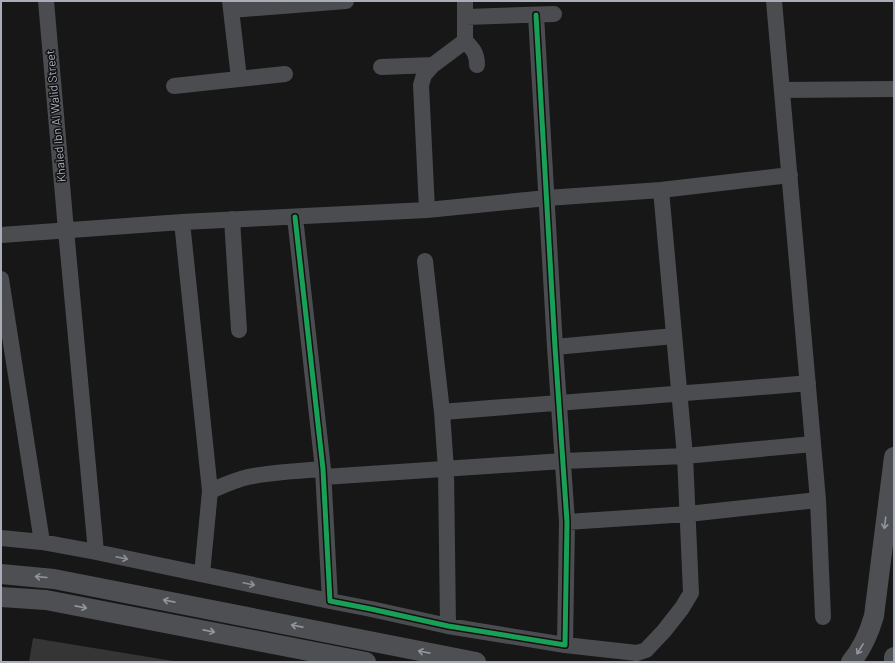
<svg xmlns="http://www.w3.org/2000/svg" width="895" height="663" viewBox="0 0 895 663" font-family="Barlow,sans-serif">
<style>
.building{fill:#353536}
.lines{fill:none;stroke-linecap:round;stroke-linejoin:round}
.minor{stroke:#4b4c50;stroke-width:16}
.major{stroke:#4d4f52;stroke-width:20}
.cycleway-casing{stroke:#111113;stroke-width:8}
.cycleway{stroke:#1a9f57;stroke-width:5}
.oneway{stroke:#91969e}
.oneway2{stroke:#8c9099}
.labels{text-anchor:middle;stroke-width:3;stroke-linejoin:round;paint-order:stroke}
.street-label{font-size:12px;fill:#a8adb8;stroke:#111113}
</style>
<rect width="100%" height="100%" fill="#171717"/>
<path class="building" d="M33,638l140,23v1h-144z"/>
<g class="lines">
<path class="minor" d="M46,1l20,229 30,322
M230,1l9,77
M774,1l44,499 5,117
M231,10l115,-9
M466,17l88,-3
M465,41c8,8 12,12 12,24
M381,67l52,-2
M174,86l111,-12
M782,90l112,-1
M427,210l-6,-125 3,-10 9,-10 32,-24v-40
M295,217l28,252 7,132 41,8 77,17 117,19 2,-123 -12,-175 -19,-332
M232,219l7,111
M182,222l28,269 -8,83
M1,235l181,-13 245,-12 120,-12 114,-8 129,-15
M425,261l17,151 4,57 2,157
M1,279l41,263
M555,347l119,-11
M442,412c122,-10 244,-18 366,-29
M324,477l239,-16 122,-5 128,-12
M210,491c12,-5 25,-11 38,-14 25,-5 50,-6 75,-8
M567,522l121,-8 130,-14
M1,538l41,4 54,10 234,49
M565,645l72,8 9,-3 18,-19 18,-23 9,-15 -6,-137 -24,-266"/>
<path class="major" d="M1,574l53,5 422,83
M1,597l45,3 320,62
M851,662c12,-14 18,-29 23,-46l20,-159
M894,662v-5"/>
<g class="cycleway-casing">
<path id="cycleway" d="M295,217l28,252 7,132 41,8 77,17 117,19 2,-123 -12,-175 -19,-332"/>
</g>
<use href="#cycleway" class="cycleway"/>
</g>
<defs><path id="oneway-shaft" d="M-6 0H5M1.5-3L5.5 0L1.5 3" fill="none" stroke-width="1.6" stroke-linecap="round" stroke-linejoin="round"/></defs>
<g class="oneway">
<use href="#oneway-shaft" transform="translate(885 523) rotate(97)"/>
<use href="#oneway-shaft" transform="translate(41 577) rotate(-175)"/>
<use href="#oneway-shaft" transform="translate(169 601) rotate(-169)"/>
<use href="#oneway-shaft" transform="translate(81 607) rotate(11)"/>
<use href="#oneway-shaft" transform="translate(297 626) rotate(-169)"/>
<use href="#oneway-shaft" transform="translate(209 631) rotate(11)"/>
<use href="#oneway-shaft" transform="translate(860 649) rotate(122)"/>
<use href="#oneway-shaft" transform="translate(424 652) rotate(-169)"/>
</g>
<g class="oneway2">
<use href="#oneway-shaft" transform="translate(122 558) rotate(12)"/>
<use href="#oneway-shaft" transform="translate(249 584) rotate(12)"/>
</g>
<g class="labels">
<g class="street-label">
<text transform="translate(56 116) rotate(-95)" y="4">Khaled Ibn Al Walid Street</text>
</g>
</g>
<rect width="895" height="663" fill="none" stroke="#a8adb8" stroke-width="4"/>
</svg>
